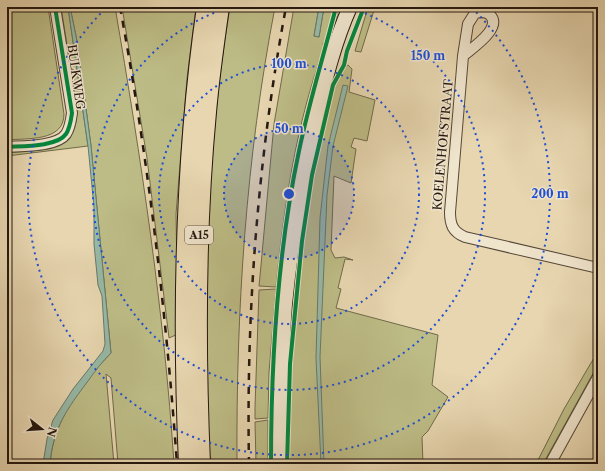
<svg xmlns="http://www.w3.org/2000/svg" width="605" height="471" viewBox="0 0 605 471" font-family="'Libre Caslon Text',serif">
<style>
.green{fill:#bdbc86;stroke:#706a4a}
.water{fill:#97baa7;stroke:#69796a}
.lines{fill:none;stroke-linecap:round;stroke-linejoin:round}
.minor-casing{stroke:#554737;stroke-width:12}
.secondary-casing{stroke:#24170f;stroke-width:16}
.motorway-casing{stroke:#24170f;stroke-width:20}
.minor{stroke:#efe4cc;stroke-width:10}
.secondary{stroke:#efe4cc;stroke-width:14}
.motorway{stroke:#e7d6b0;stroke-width:18}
.rail{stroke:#24170f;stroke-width:2.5;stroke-dasharray:7 7;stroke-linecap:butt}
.cycleway-casing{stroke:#efe4cc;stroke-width:6}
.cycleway{stroke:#00873e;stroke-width:4}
.ring{fill:none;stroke:#1d4ed8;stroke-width:2;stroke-dasharray:2 4}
.labels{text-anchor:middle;stroke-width:3;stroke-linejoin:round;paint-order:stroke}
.shield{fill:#efe4cc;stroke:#615448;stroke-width:1}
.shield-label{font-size:11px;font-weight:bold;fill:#24170f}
.street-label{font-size:12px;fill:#24170f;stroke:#efe4cc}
.centre{fill:#1d4ed8;stroke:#efe4cc;stroke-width:2}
.ring-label{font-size:12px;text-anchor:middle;font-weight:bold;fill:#1d4ed8;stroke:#efe4cc;stroke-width:3;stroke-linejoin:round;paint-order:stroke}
</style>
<rect width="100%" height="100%" fill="#e7d6b0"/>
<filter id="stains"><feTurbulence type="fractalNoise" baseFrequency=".005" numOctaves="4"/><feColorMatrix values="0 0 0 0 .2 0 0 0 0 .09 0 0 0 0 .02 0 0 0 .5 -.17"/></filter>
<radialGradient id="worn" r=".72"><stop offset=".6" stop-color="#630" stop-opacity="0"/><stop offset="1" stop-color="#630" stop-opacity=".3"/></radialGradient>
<path class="green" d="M7,7h41l16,107c0,28 -37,24 -57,26z
M61,7h7l20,139 -81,10v-3c39,-4 75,1 69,-51z
M70,7h45c26,151 49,303 59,457h-56l-7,-86 -5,-4 8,90h-64c3,-44 31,-80 61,-111l-20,-207 -14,-105z
M122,7h74l-9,71 -11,136 2,120 -9,4 -22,-180z
M230,7h45c-29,151 -39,303 -38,457h-27c-8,-152 -5,-307 20,-457z
M294,7h25l-5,29 5,1 5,-30h15l-10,38 -6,-2 1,5c-28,76 -40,158 -48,239l-17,-1 2,-21 13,-141z
M368,7h7l-14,45 -6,-1z
M348,65l4,4 -3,23 26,8 -8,41 -13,-3 -3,9 5,2 -5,34 -17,-7 -3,74 4,8 9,-1 9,3 -8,-1 -7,29 3,1 -5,19 102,27 -6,50 16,12 -20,34 -6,6 1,27h-134c0,-61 4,-122 10,-182 6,-55 13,-109 26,-162 4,-17 7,-45 23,-55z
M276,289l-7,83 -1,46 -13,1v-12l4,-117z
M598,351v13l-2,4 -53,96h-7l28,-55z
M268,420v44h-12l-1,-42z"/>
<path class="water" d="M68,7h2l7,34 14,105 20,207c-9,9 -16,18 -23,28 -21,28 -35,47 -38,83h-7l4,-25 6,-19 20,-31 30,-38 2,-7 -3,-48 -4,-11 -4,-41v-37l-6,-61z
M319,7h5l-5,30 -5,-1z
M343,85l5,1 -15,60 -6,49 -7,162 4,107h-3l-5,-106 4,-140 8,-72z"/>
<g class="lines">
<g class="minor-casing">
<path id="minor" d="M463,56c9,-8 40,-28 27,-41 -5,-4 -10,-3 -15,-2l-7,11 -5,32 -13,156c0,13 3,20 15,25l133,31
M7,147c15,-1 50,0 59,-13 4,-6 5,-14 6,-21l-17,-106
M550,464l48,-87"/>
</g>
<g class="secondary-casing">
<path id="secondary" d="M279,464c1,-53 2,-107 6,-160 6,-60 16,-120 29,-179 10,-40 19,-80 36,-118"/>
</g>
<g class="motorway-casing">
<path id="motorway" d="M188,464c-7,-153 -4,-305 18,-457
M201,464c-5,-117 -5,-235 6,-352 3,-35 8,-70 13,-105"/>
</g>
<use href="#minor" class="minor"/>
<use href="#secondary" class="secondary"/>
<use href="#motorway" class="motorway"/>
<path class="rail" d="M120,7c28,151 46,304 57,457
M249,464c-3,-153 9,-307 37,-457"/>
<g class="cycleway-casing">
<path id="cycleway" d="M7,147c15,-1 50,0 59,-13 4,-6 5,-14 6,-21l-17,-106
M271,464c0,-105 6,-210 28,-313 10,-49 25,-96 37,-144
M287,464l3,-100 12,-123 10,-66 21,-90 11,-20 3,-14 17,-44"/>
</g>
<use href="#cycleway" class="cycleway"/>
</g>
<circle cx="289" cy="194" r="65" fill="#1d4ed8" fill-opacity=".12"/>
<g class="ring">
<circle cx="289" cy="194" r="65"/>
<circle cx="289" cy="194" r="130"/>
<path d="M348 7A196 196 0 1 1 230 7"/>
<path d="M472 8A261 261 0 1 1 106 8"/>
</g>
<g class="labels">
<rect class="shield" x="185" y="226" width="28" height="18" rx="3"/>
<g class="shield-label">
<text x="199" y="239">A15</text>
</g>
<g class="street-label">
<text transform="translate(76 77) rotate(82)" y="4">BULKWEG</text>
<text transform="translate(443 145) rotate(-85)" y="4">KOELENHOFSTRAAT</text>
</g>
</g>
<circle cx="289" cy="194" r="6" class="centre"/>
<g class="ring-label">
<text x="428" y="60">150 m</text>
<text x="289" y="68">100 m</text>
<text x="289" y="133">50 m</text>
<text x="550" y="198">200 m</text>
</g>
<rect width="605" height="471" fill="none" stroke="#e7d6b0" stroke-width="24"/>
<rect x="8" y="8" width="589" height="455" fill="none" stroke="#24170f" stroke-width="2"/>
<rect x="12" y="12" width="581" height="447" fill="none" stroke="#24170f"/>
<g transform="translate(42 429) rotate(107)" stroke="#efe4cc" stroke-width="3" paint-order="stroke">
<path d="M0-3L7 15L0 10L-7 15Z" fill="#24170f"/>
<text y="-6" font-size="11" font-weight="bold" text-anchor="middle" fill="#24170f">N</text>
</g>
<rect width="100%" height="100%" filter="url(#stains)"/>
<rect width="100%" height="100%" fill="url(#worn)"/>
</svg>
